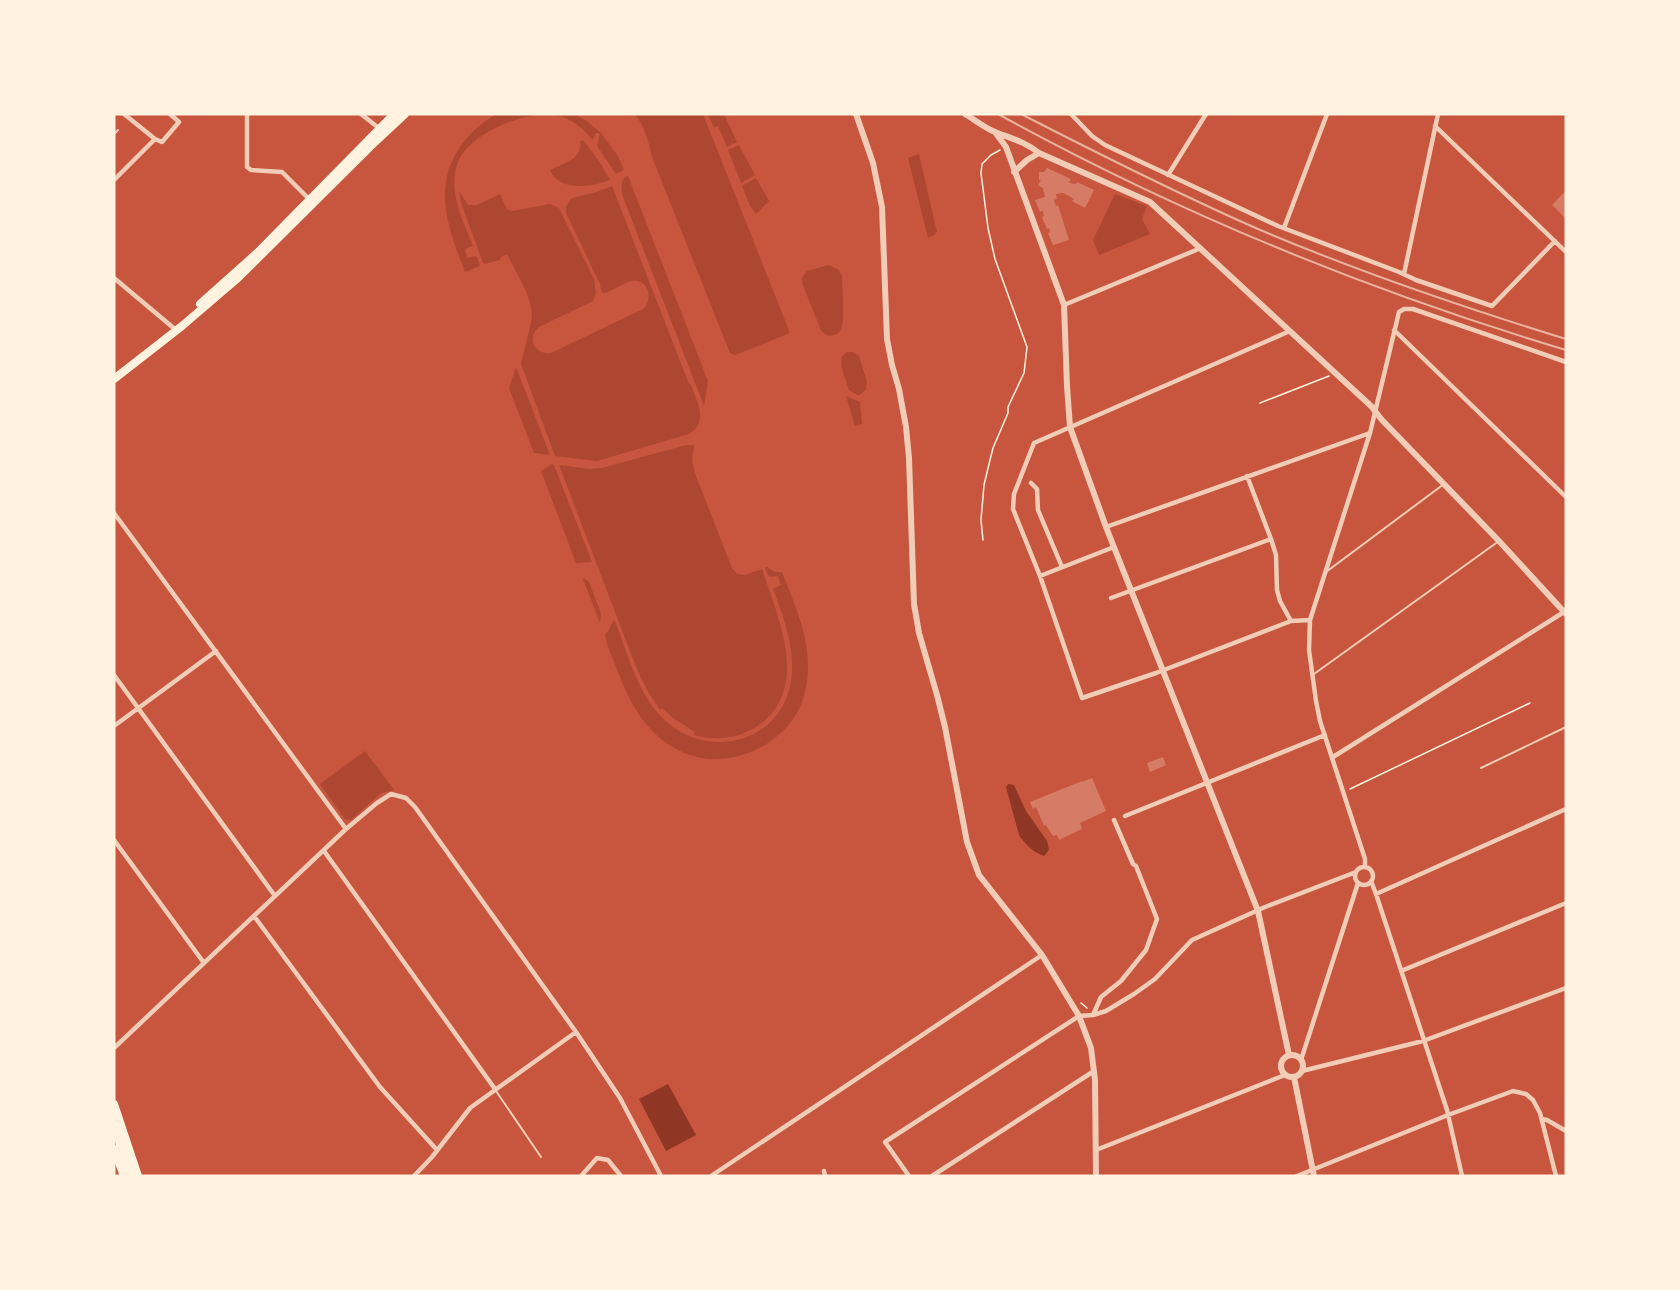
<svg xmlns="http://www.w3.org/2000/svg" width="1680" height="1290" viewBox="0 0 1680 1290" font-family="'Exo 2',sans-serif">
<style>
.green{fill:#ae4732}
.water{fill:#8f3625}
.building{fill:#d67c66}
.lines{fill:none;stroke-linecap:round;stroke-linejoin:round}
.path{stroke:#fff3e0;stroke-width:1.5}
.service{stroke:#f1ccb7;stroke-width:2}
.minor{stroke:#f1ccb7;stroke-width:4.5}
.tertiary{stroke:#f1ccb7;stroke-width:6}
.primary{stroke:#fff3e0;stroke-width:8}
.rail{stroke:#e9b49f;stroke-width:2}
</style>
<rect width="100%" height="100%" fill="#c8553d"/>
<path class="green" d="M497,114h77l13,7 14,12 17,23 6,14 -8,4 -19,-28 3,-12 -4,-1 -3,7c-10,-11 -22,-23 -38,-25 -30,-4 -88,18 -98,50 -9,28 6,55 16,81l-8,3 2,9 7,-2 3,1 3,9 -15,6c-15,-39 -32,-81 -8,-120 10,-17 23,-29 40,-38z
M635,114h68l87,219 -55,22 -5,-2 -78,-196c-4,-16 -7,-30 -17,-43z
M708,114h16l13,28 -10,5 -9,-21 -4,2z
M583,140l16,21 11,19c-18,7 -51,12 -60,-10 13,-6 33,-11 30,-28z
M739,145l16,30 -14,8 -13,-33z
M919,154l18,78 -3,3 -6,3 -20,-80z
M626,176h2l80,205 -4,25 -81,-209c-2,-9 -3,-15 3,-21z
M756,178l13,23 -13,13 -6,-8 -8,-20z
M612,186l77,198 2,1c6,16 18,38 -2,49l-92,27 -42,-5 -34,-92 11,-46 -1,-12 -5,-15 -19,-37 -6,3 -1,3 -15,4 -2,-1 -22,-60 -2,-12 9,14h9l23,-11 7,15 5,2 38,-7 9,4 35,71 2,14 -3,8 -54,26c-13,11 -5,28 12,26l92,-44c11,-10 5,-31 -11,-28 -10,2 -18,10 -28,12l-3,-2 -1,-7 -34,-71v-7l6,-8 24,-6z
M1115,194l32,12 -5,13 8,15 -51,21 -6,-15z
M829,265l10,5 3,6c0,10 3,47 -1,53 -1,3 -4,6 -7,6 -6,2 -10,-1 -13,-5l-19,-47v-5l5,-7z
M847,352h7l5,4 8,26 -1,7 -6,6h-3l-8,-5 -8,-24 1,-10z
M516,367l34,88 -16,-2 -25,-65z
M846,396l14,6 2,22 -7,2z
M686,445h8l-2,17 4,14 36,92 5,6 8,1 17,-6c16,48 50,122 -6,158 -19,12 -40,14 -62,8l1,-3 -22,-14 -11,-10 -2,2 -13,-20 -11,-23 -77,-202 31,4 12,-1z
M552,464l2,1 38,97 -16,1 -35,-92z
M767,567l8,5h7c11,29 26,60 26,92 0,18 -3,37 -13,52 -23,36 -73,54 -113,36 -37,-17 -54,-52 -67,-88 -4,-10 -9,-20 -10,-30l4,-4 4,-9h2c11,29 22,68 42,91 42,50 122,36 134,-30 5,-32 -7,-64 -18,-93l8,-4 -3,-9 -9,1 -4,-9z
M584,578l5,4 11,29 1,4 -1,8 -17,-44z
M365,751l29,39 -13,3 -30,27 -6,-1 -25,-35z"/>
<path class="water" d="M1008,784l6,1 12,26 21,30 2,9 -5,6c-10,-3 -20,-13 -25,-21l-13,-48z
M668,1084l28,51 -30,16 -27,-52z"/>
<path class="building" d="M1047,168l24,11 -2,4 7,1 1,-2 17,8 -9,18 -13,-7 2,-2 -11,-6 -7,1 1,5 -3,1 2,6 2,-1 11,35 -16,5 -5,-12 2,-1 -1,-4 -2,1 -5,-12 2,-1 -1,-5 -3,1 -5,-12 10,-3 -2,-9 -5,-3 3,-5h-2v-8h5z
M1566,190v29l-14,-14z
M1163,757l3,8 -16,7 -3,-9z
M1092,778l14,33 -26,12 2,6 -23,11 -2,-5 -4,1 -7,-11 -2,1 -8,-19 -3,2 -3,-7 52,-21v1z"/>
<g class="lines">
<path class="path" d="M1260,403l69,-27
M983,540l-2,-20 3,-35 6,-25 3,-12 15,-35v-6l16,-34 3,-26 -32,-88 -7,-31 -7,-55 1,-9 9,-9 9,-5
M1350,789l180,-86
M1081,1003l6,5"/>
<path class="service" d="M114,134l4,-4
M1326,572l118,-88
M1314,674l185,-133
M1481,768l85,-41
M496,1091l45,66"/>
<path class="minor" d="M124,114l31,25
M247,114v53l4,3 31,2 28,28
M361,114l19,15
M1071,114l21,22 13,9 173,81 121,46 17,8 76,26 63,-65
M1435,126l131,126
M1168,175l38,-61
M114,180l41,-41 7,3 17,-20 -9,-8
M1284,228l43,-114
M1404,274l34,-160
M114,278l62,52
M1064,305l137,-57
M1394,330l172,167
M1290,331l-256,112 -20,51 -1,15 27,67 42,122 74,-25 135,-52 19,-1
M1247,476l24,63 5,16 1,35 3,11 11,20
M1031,483l6,6 1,21 24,57
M114,513l232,316
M1106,527l264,-94
M1040,576l74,-29
M1111,598l160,-59
M114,675l161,221
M114,726l102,-75
M1333,757l231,-145
M1125,816l200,-81
M114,840l90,123
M324,851l171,238
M1365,867v-8l-45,-138 -4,-20 -7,-51 1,-30 60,-187 29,-121 5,-3h9l153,53
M1355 876a9 9 0 1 1 18 0a9 9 0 1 1-18 0Z
M1371,881l5,13 71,216 15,66
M1376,894l190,-85
M254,916l126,171 57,63
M1401,971l165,-68
M1093,1015l8,-18 20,-16 25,-31 11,-31 -21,-53 -3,-2 -19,-44
M114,1048l232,-219 31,-26 14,-9 15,4 9,9 161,225 44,66 41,78
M1301,1060l57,-177
M1302,1071l121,-30 143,-53
M1542,1119l5,1 19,11
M1096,1150l189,-75
M824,1171l1,5
M414,1176l18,-19 38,-49 106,-76
M581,1176l16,-18 11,2 13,16
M711,1176l331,-221
M909,1176l-24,-34 194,-126 14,-1 13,-4 28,-17 21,-15 37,-39 73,-33 91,-35
M932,1176l162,-105
M1297,1176l151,-61 65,-24 13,3 7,6 7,13 16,63"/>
<path class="tertiary" d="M856,114l17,49 9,44 5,132 5,26 7,24 7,38 3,31 5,146 5,29 18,62 8,32 22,115 12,33 63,80 37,61 12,32 4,32 1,96
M965,114c10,6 20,14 30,18 15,6 31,10 44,21l111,49 221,204 11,14 117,121 67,73
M995,132l11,15 58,158 3,81 3,41 36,100 152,384 31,144
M1014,172l13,-12 12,-7
M1281 1066a11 11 0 1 1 22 0a11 11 0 1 1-22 0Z
M1294,1077l20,99"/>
<path class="primary" d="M200,304l57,-51 137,-139
M114,379l68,-53 56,-48 137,-136 30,-28
M114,1104l24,72
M114,1125l13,41 7,10
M114,1149l10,27"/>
<path class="rail" d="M998,114c180,99 371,177 568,236
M1021,114c78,40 157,80 237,115 101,43 204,78 308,110"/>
</g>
<rect width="1680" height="1290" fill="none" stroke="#fff3e0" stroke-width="231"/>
</svg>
